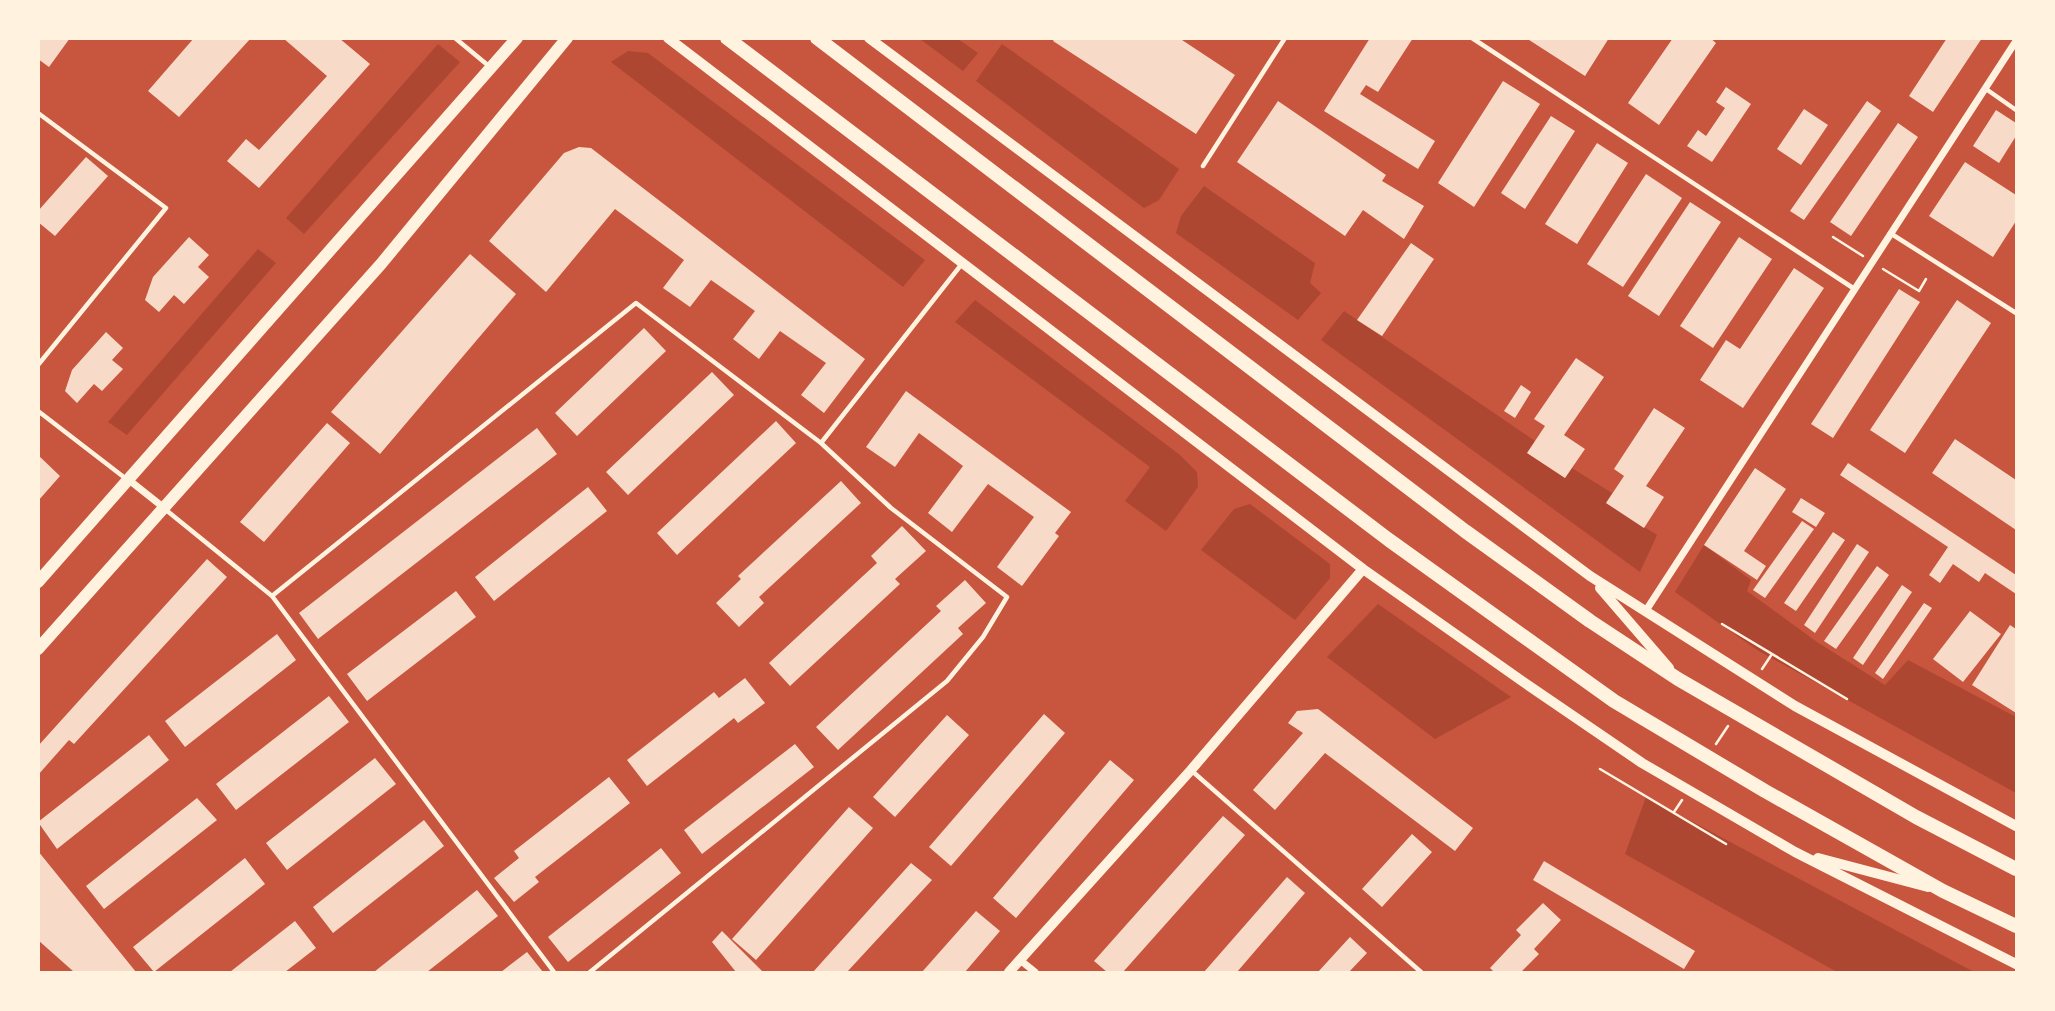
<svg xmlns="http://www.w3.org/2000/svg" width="2055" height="1011" viewBox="0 0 2055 1011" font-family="Rubik,sans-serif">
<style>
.green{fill:#ae4732}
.building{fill:#f7dbc8}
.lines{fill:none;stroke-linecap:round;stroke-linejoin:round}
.path{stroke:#fff3e0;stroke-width:2.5}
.service{stroke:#fff3e0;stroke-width:4.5}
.minor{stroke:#fff3e0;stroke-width:7}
.tertiary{stroke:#fff3e0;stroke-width:10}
.secondary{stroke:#fff3e0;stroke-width:12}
.trunk{stroke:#fff3e0;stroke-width:14}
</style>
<rect width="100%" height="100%" fill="#c8553d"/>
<path class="green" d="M920,39h38l20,14 -15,18z
M438,44l22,18 -156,172 -18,-16z
M1002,44l177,125 -20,31 -15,8 -168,-127z
M628,51l20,2 277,207 -22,27 -292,-225z
M1204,186l111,77 -5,20 11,10 -23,27 -122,-87 5,-17z
M258,249l18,14 -149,172 -19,-13z
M975,300l205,155 17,17 1,15 -32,44 -41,-30 25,-34 -195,-145z
M1344,311l191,130 -8,12 38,25 7,-10 40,25 -6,10 51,32 -17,37 -319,-232z
M1250,504l80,60v14l-35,42 -94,-70 33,-41z
M1704,545l47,35 -4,11 70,51 68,43 23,-25 108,57v76l-259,-143 -82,-58z
M1378,604l133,93 -76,42 -108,-82z
M1646,797l328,175h-137l-212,-118z"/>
<path class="building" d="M38,38h32l-21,29 -11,-8z
M194,38h57l-72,79 -31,-26z
M283,38h56l31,26 -111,124 -32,-27 19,-22 13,11 68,-74z
M1055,38h124l56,37 -39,59 -143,-93z
M1370,38h43l-35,54 -12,-7 -6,9 75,47 -17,28 -94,-58z
M1526,38h83l-24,38z
M1673,38h37l6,5 -57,82 -31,-22z
M1947,38h35l-49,74 -24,-16z
M1503,81l37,23 -66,103 -36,-24z
M1726,87l25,17 -39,58 -25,-16 11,-16 8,6 19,-28 -9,-6z
M1278,101l108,74 -4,6 42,25 -20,33 -41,-29 -18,26 -108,-74z
M1867,101l14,10 -77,109 -14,-9z
M1804,109l24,16 -27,40 -24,-16z
M1996,110l20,13v13l-17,27 -26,-17z
M1551,116l24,15 -50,78 -24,-16z
M1898,123l20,14 -67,99 -21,-14z
M1597,143l31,20 -51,81 -32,-20z
M579,147l12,1 274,211 -41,54 -23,-18 25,-32 -46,-32 -21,28 -26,-20 22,-28 -44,-31 -21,27 -27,-19 21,-28 -69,-51 -69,83 -57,-51 75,-88z
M86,157l22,19 -53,60 -17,-14v-11z
M1965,162l51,33v26l-23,36 -64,-41z
M1646,174l36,24 -59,89 -36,-23z
M1690,202l31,20 -62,94 -31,-20z
M189,237l20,18 -11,12 11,10 -25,27 -10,-9 -15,17 -14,-12 8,-23z
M1739,237l33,22 -59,89 -33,-22z
M1411,243l23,16 -52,77 -25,-16z
M470,254l46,40 -136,160 -49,-42z
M1794,268l30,20 -81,120 -43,-28 26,-40 14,9z
M1899,289l21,13 -87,136 -22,-14z
M1957,300l34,23 -86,130 -35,-23z
M644,328l22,23 -89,85 -22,-23z
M106,332l17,16 -11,12 11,9 -21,22 -8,-7 -17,19 -12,-12 7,-21z
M1576,358l28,19 -40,58 21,14 -20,29 -38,-25 18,-27 -11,-7z
M712,372l22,23 -106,100 -22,-23z
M1521,385l10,7 -16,26 -11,-7z
M906,391l165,121 -16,21 4,3 -37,50 -25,-19 37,-50 -46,-33 -36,48 -24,-19 35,-47 -44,-33 -24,34 -29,-20z
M1654,408l31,20 -39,58 18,11 -20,31 -38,-25 18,-27 -10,-7z
M776,421l20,22 -119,112 -20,-22z
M327,423l23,20 -86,99 -24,-20z
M537,428l20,26 -239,185 -19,-26z
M1955,439l61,41v50l-84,-57z
M38,455l22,21 -22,25z
M1848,463l168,112v19l-31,-21 -6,9 -26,-18 -13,19 -11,-8 19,-28 -108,-72z
M1755,468l31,21 -42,62 22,15 -9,14 -53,-35z
M841,481l20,22 -102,94 5,6 -25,24 -23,-24 25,-24 -3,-3z
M588,487l19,24 -113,90 -19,-24z
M1801,498l24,15 -9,14 -24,-15z
M1802,521l12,8 -49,69 -12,-8z
M902,526l24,25 -31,28 5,5 -110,102 -21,-23 108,-100 -6,-7z
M1833,532l12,8 -49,71 -12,-8z
M1857,544l12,8 -54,81 -11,-8z
M207,559l20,18 -153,167 -5,-4 -31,35v-29z
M1877,566l12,9 -53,74 -12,-8z
M965,580l21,23 -28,25 5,6 -125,116 -22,-23 125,-116 -5,-5z
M1902,585l10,7 -49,73 -10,-7z
M456,591l20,26 -109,84 -20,-27z
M1924,603l8,5 -49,71 -8,-6z
M1970,611l31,23 -38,48 -30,-23z
M2010,625l6,4v84l-44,-28z
M277,634l19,26 -111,87 -20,-26z
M745,678l20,25 -27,20 -4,-5 -87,68 -20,-26 87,-68 5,6z
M329,696l20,26 -113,88 -20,-26z
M1318,709l155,119 -18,23 -130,-98 -50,57 -22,-20 50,-57 -15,-10 9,-12z
M1044,714l21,19 -114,133 -22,-19z
M947,715l22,20 -74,82 -22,-20z
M149,735l20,25 -112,89 -19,-27z
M795,744l19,23 -112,87 -18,-24z
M375,758l21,26 -109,86 -21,-27z
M1110,760l24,20 -118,138 -23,-20z
M609,777l21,26 -95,74 4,5 -25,20 -20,-24 25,-20 -5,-7z
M197,798l20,22 -113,89 -18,-23z
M849,807l24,21 -117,132 -24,-21z
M1223,816l22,19 -122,137h-16l-13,-11z
M424,820l20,26 -111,87 -20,-26z
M1412,834l20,18 -50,55 -20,-18z
M661,848l20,25 -113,89 -20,-25z
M38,851l98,121h-62l-36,-32z
M245,858l20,26 -111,88 -21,-25z
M1544,861l151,90 -11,18 -151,-89z
M911,863l21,17 -85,92h-34z
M1287,877l18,16 -68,79h-33z
M477,890l21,26 -71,56h-53z
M1543,903l18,17 -27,29 5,5 -18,18h-27l-4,-4 31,-33 -5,-5z
M976,911l24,20 -35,41h-43z
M295,921l21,27 -31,24h-55z
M722,931l41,41h-27l-24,-30z
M1350,937l17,16 -18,19h-31z
M527,952l16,20h-42z"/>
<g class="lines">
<path class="path" d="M1833,237l30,19
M1883,269l36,22 7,-12
M1722,624l125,75
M1762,669l10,-15
M1716,744l12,-18
M1600,769l126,75
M1674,812l8,-12"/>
<path class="service" d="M455,38l35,29
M1472,38l381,250
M1986,89l30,21
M38,113l128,95 -128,157
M1203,166l82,-128
M1890,233l126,80
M38,411l87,67
M166,510l106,86 282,376
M272,596l364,-293 185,140
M1192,771l229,201
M590,972l357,-291 36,-44 24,-40 -116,-89 -70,-65 140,-178"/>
<path class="minor" d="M129,480l34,27
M1645,612l371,-571
M1020,960l15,12"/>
<path class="tertiary" d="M668,38l695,531 159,112 120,82 153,89 221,112
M869,38l721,538 205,130 221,120
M1600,588l69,80
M1818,858l110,29
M1009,972l182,-202 172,-201"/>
<path class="secondary" d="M38,582l479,-544
M38,649l343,-385 186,-226"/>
<path class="trunk" d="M727,38l662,502 225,161 151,90 178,100 73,35
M817,38l648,493 125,90 88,58 238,138 100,52"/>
</g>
<rect width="2055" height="1011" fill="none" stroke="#fff3e0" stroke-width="80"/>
</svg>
